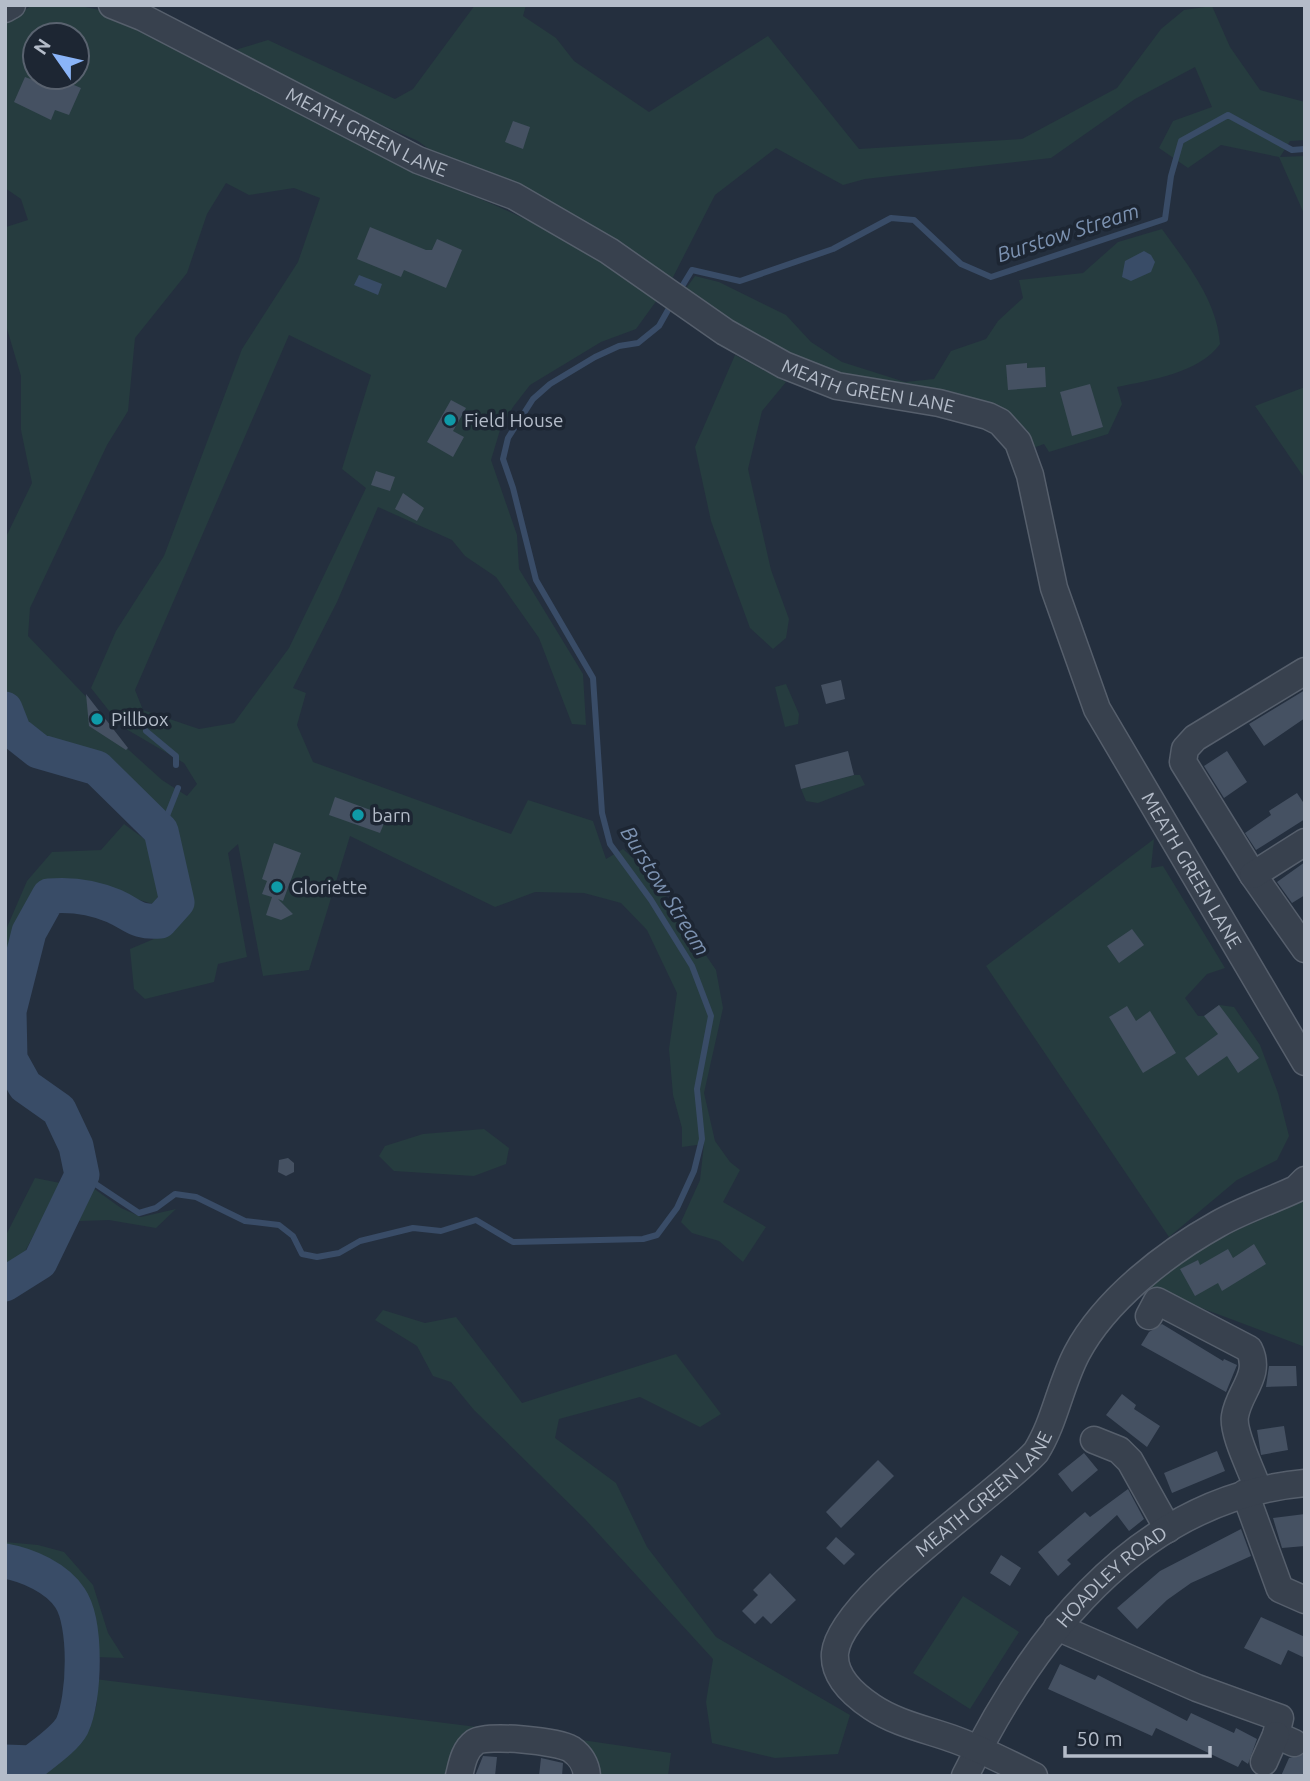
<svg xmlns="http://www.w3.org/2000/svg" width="1310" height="1781" viewBox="0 0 1310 1781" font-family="Ubuntu,sans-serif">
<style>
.green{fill:#263c3f;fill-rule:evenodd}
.water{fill:#394c67}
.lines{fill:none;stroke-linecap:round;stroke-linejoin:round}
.stream{stroke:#394c67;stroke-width:6}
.river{stroke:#394c67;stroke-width:35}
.building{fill:#455162}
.minor-casing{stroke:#565f6c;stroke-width:29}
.minor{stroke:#38414e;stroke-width:26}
.culture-dot{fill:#0f9aa8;stroke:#1d2633;stroke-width:2.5}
.labels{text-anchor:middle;stroke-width:7;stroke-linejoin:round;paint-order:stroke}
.street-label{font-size:19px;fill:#b4bcc9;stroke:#1d2633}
.poi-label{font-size:19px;fill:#b4bcc9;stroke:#1d2633;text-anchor:start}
.water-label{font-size:21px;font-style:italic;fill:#7c92b1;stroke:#1d2633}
</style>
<rect width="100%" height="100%" fill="#242f3e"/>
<path class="green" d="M33,5h43l33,7 333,168 7,7c75,27 144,65 208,113l-21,29 -35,13 -71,43 -17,22 -13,23 -9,30 26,75 2,34 64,105 3,51 -14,-1 -33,-86 -43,-61 -31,-21 -13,-16 -74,-33 -41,95 -44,86 13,5 -9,32 16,37 198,72 17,-34 65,21 13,38 17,-10 28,26 65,95 7,38 -19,85 11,48 15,21 10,8 -17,32 43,25 -23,35 -24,-21 -27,-8 -11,-11 19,-42 4,-36 -22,3v-19l-9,-33 -4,-46 8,-56 -30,-63 -26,-27 -37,-10 -49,-1 -40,15 -145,-71 -41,134 -46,6 -25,-132 -10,9 19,104 -29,7 -4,18 -69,17 -11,-10 -4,-40 31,-13 20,-24v-24l-14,-60 -32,-29 -31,-36 -24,-9 -30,-4 -20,-14 -16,-23 -9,-24v-150l27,-56 -11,-53v-54l-16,-54 1,-95 22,-7 -7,-21 -16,-11v-166zM35,35h42v42h-42zM226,183l23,12 45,-7 26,10 -22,64 -56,87 -78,207 -48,75 -25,57 30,38 63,37 13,21 -10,12 -25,-16 -42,-38 -25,-36 -67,-70 2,-28 77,-163 21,-34 7,-73 52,-65 20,-59zM289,335l82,40 -29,94 24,19 -77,160 -55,75 -35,6 -56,-19 -8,-20z
M475,5h51l-3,11 33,22 18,23 75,51 119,-76 91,113 163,-10 95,-51 44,-59 23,-19 28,-4 18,41 30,43 45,12v38l-15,1 -10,16 25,-1v60l-26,-59 -58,-12 -33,23 -29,-20 14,-27 39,-14 -17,-40 -60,32 -84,59 -186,21 -22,6 -67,-37 -61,47 -45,88 -177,-108 -60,-23 -15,-11 -115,-51 -68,-40 33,-10 127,59 18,-10z
M1162,229c25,35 55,71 58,115 -21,29 -69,36 -103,43l5,17 -14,30 -59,18 -5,-8 -11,4 -5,-17 -17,-16 -155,-34 -67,-24 -107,-63 13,-18 24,6 67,33 25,27 31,20 63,20 29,-3 17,-28 35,-12 12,-18 25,-23 -4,-18 64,-7 35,-31z
M735,355l51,27 -24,29 -14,58 23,101 18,49 -3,19 -13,11 -23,-21 -39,-107 -16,-74z
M1305,387v92l-50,-73z
M786,684l13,30 -1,10 -13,3 -10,-40z
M854,775h6l5,10 -47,18 -12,-2 -5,-12z
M124,824l26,19 14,45 -11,16 -48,-14 -55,-10 -17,16 -22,57 -6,40v-61l22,-51 25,-29 49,-2z
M1154,839l-3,29 12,-2 62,102 -18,6 -22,24 13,18h6l15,-11 15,2 26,38 18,48 11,43 -12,24 -40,20 -68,57 -183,-271z
M484,1129l25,19 -3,16 -32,12 -80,-5 -15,-15 6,-10 38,-12z
M75,1175l46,33 20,9 35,-8 -20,19 -47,-8 -30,1 -31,48 10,-37 -18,-9 -22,42 -13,6v-34l30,-59 25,5z
M1305,1195v152l-157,-59c31,-24 62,-46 98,-62 21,-10 39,-18 59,-31z
M383,1310l42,13 31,-6 66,86 154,-49 45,60 -21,13 -60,-30 -81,22 -4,19 61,45 31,64 69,90 134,78 -12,39 -63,4 -63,-15 -6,-41 7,-43 -128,-140 -111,-109 -23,-28 -18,-6 -16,-30 -42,-26z
M5,1542l33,3 26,7 29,33 15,48 16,25 -28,-1c-4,-20 -5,-48 -14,-66 -12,-23 -53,-35 -77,-40z
M963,1596l56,36 -49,77 -57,-36z
M95,1679l382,48 -19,14 -11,35h-415c24,-10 58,-43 64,-69 2,-8 -1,-19 -1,-28z
M575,1739l96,14 -3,23h-73z"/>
<path class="water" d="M1144,251l7,4 4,7 -4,10 -20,9 -9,-4 3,-16z
M359,275l23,9 -4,11 -24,-10z"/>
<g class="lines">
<path class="stream" d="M678,293l14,-23 48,11 93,-32 58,-31 23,2 47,44 30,13 174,-58 6,-43 10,-35 47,-26 64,35 13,-1
M146,731l30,25v9
M161,831l17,-43
M82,1175l57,38 17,-5 19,-14 21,3 49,24 34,4 14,11 9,18 15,3 22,-4 21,-12 53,-13 28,3 35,-11 37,22 130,-3 14,-4 20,-27 17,-37 8,-32 -5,-50 14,-73 -19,-50 -41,-66 -41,-56 -8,-31 -9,-135 -57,-98 -23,-92 -10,-29 5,-21 25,-39 17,-15 45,-27 24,-11 19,-3 21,-17 13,-23"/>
<path class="river" d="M5,709l9,23 24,19 59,17 64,63 16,71 -17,19c-24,2 -26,-6 -46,-15 -21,-9 -43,-12 -65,-10l-20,36 -20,79 1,48 15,27 34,24 17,36 6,29 -42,87 -35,22
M5,1561c23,4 52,17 65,37 17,25 15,100 2,128 -7,13 -28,27 -40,37l-27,-1"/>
</g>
<path class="building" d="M25,77l11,4 2,-4h17l26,11 -12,27 -14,-5 -4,10 -37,-18z
M513,121l17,6 -7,22 -18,-7z
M370,227l56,23h6l5,-11 25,11 -16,38 -42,-18 -3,7 -44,-18z
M1027,363v5l18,-1 1,20 -38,3 -2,-25z
M1090,384l13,43 -31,9 -12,-44z
M451,400l15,8 -13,23 11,6 -11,20 -26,-15z
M376,471l19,6 -5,14 -19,-6z
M403,493l21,15 -7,13 -22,-12z
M841,680l4,19 -19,5 -5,-19z
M1305,690v28l-41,28 -15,-22z
M86,694l42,54 -2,2 -37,-24z
M848,751l6,24 -53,14 -6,-24z
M1227,751l20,31 -23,16 -20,-32z
M1297,793l8,12v14l-49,31 -11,-17 26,-18 -2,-4z
M335,797l52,19 -7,17 -51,-18z
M274,843l27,10 -18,48 -5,-2 15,15 -12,6 -15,-5 6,-18 -10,-3 5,-13 -5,-2z
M1305,862v33l-13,8 -15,-21z
M1132,929l12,16 -25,18 -12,-17z
M1219,1005l40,53 -21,15 -11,-17 -29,20 -13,-18 33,-24 -14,-18z
M1127,1006l9,15 14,-10 26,42 -33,20 -34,-56z
M288,1158l6,5v9l-8,4 -8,-4 1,-12z
M1254,1244l12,20 -44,27 -4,-8 -23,13 -15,-27 18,-9 2,5 28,-16 5,9z
M1162,1324l61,37 1,-2 13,6 -11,27 -85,-47 8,-13z
M1269,1366h27l1,20 -31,1z
M1122,1394l14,11 -2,4 26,17 -13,21 -41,-32z
M1284,1426l4,24 -27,5 -4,-25z
M1217,1451l8,20 -53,22 -8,-20z
M1084,1453l14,17 -26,22 -14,-18z
M878,1460l16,16 -53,52 -15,-16z
M1128,1489l16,30 -15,12 -12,-16 -50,45 4,4 -13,12 -20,-24 47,-40 5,5z
M1305,1514v32l-23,2 -9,-30z
M1241,1529l10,27 -60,27 -24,17 -30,29 -20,-21 43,-37z
M836,1537l19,17 -11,11 -18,-17z
M1001,1555l20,13 -11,18 -20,-13z
M770,1573l26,27 -25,24 -8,-8 -8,8 -13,-13 16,-16 -5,-5z
M1261,1617l44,20v21l-17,-8 -7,15 -37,-17z
M1060,1664l35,16 3,-5 89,46 4,-8 43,20 2,-5 21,11 -9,25 -6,-4 -4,7 -82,-39 -4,8 -104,-47z
M1305,1754v22h-24l8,-18z
M483,1756l14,1 -2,19h-20z
M541,1758l22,5 -1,13h-23z"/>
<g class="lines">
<g class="minor-casing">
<g id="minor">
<path id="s1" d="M112,5l30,12 276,143 96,36 95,55 116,81 59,33 53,21 102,17 49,13 12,6 18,20 12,33 24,113 43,121 208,353"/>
<path d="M5,9l7,-4"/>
<path d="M1305,671l-110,67 -10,11 -2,13 70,113 52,74"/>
<path d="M1253,875l52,-33"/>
<path d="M1149,1316l8,-15 92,48c13,26 -10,42 -14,67 -3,17 17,55 23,73"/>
<path d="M1094,1440l25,10 11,11 38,68"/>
<path d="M1245,1493l35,96 25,11"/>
<path d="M1057,1627l140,61 83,30 -4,17 18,8"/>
<path d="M1264,1762l12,-27"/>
<path d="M459,1776c3,-12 5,-26 16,-34 13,-8 82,-1 96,7 10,7 15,15 16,27"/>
<path id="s2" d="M965,1776c68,-139 174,-278 340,-293"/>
<path id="s3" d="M1034,1776c-26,-13 -51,-26 -78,-36 -27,-10 -59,-16 -84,-33 -18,-12 -39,-30 -37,-54 6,-55 160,-156 201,-201 19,-30 24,-67 41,-99 28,-53 89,-100 141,-129 25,-14 52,-23 78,-35l9,-9"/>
</g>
</g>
<use href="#minor" class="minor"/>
</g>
<g class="culture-dot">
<circle cx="450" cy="420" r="7"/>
<circle cx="97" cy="719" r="7"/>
<circle cx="358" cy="815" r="7"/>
<circle cx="277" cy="887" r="7"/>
</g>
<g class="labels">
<g class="street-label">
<text dy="7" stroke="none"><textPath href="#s1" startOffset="285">MEATH GREEN LANE</textPath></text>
<text dy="7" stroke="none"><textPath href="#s1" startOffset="852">MEATH GREEN LANE</textPath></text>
<text dy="7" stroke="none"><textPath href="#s1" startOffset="1482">MEATH GREEN LANE</textPath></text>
<text dy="7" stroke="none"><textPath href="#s3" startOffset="466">MEATH GREEN LANE</textPath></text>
<text dy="7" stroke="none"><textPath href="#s2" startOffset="250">HOADLEY ROAD</textPath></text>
</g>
<g class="poi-label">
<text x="464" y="427">Field House</text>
<text x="111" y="726">Pillbox</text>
<text x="372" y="822">barn</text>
<text x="291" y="894">Gloriette</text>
</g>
<g class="water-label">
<text transform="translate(1068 233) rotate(-18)" y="7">Burstow Stream</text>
<text transform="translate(665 891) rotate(58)" y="7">Burstow Stream</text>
</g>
</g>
<rect width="1310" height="1781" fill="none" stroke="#b4bcc9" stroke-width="14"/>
<g transform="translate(56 56) rotate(304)"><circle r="33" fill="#1d2633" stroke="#59626f" stroke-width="2"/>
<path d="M0-5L12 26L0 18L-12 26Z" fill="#8ab4f8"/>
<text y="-10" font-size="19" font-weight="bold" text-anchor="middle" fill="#b4bcc9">N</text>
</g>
<path d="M1065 1746v10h145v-10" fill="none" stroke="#b4bcc9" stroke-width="3.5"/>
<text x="1076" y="1746" font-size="21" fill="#b4bcc9" stroke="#1d2633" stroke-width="5" paint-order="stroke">50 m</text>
</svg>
